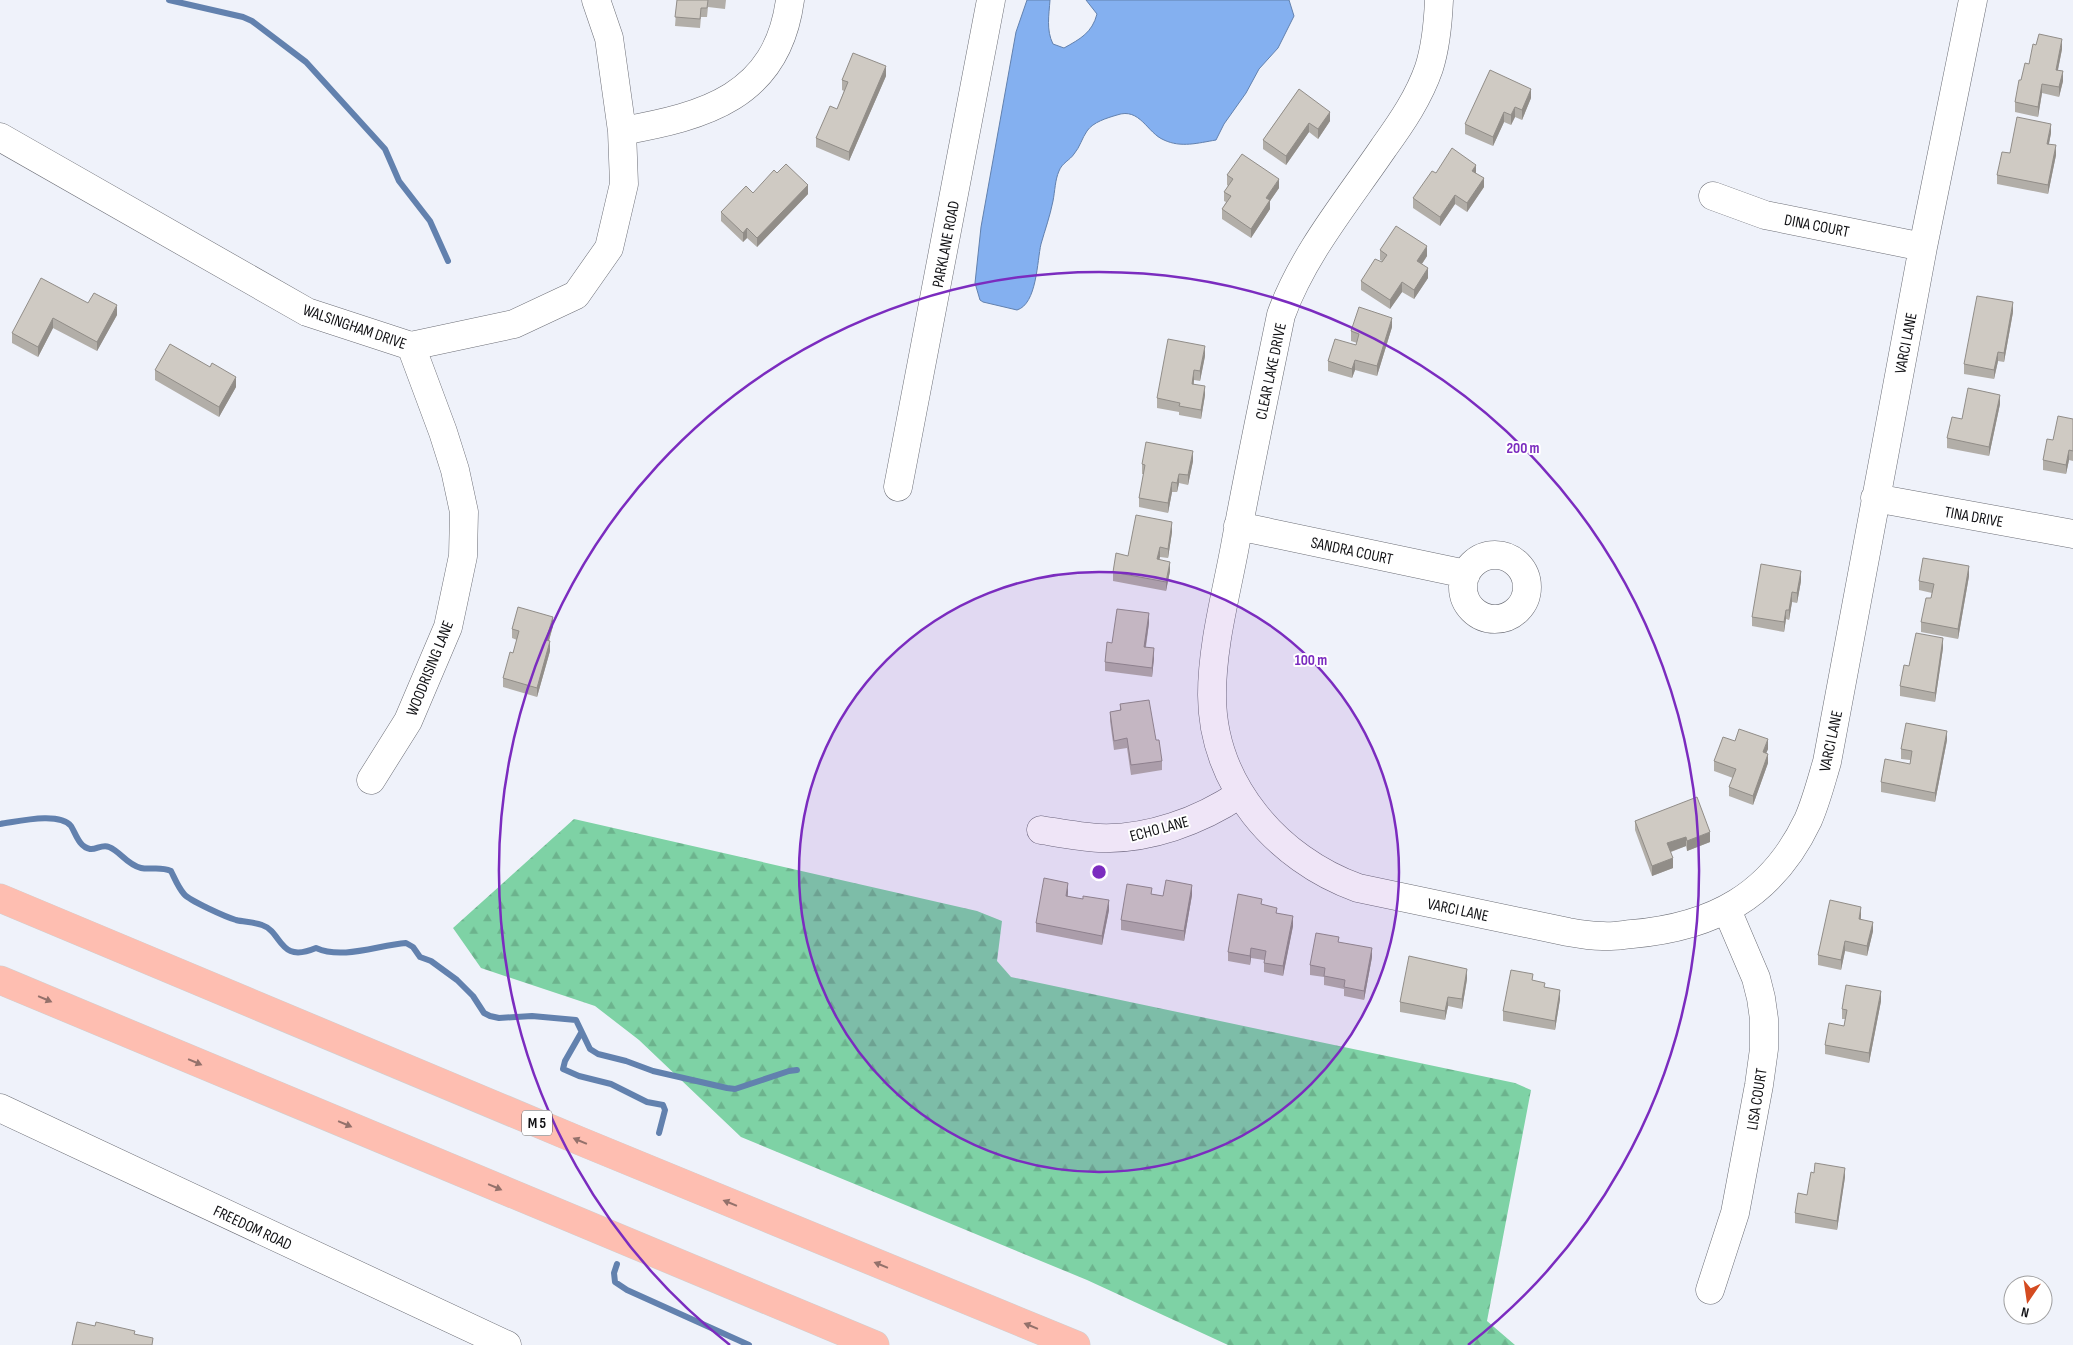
<svg xmlns="http://www.w3.org/2000/svg" width="2073" height="1345" viewBox="0 0 2073 1345" font-family="'Sofia Sans Condensed',sans-serif">
<style>
.forest{fill:url(#forest-firs)}
.water{fill:#84b0f0;stroke:#6281ae}
.lines{fill:none;stroke-linecap:round;stroke-linejoin:round}
.stream{stroke:#6281ae;stroke-width:6}
.minor-casing{stroke:#6c6e76;stroke-width:29}
.highway-casing{stroke:#d0d0d0;stroke-width:29}
.minor{stroke:#fff;stroke-width:28}
.highway{stroke:#febeb1;stroke-width:28}
.wall{fill:#b2aea8}
.shaded-wall{fill:#918d88}
.building{fill:#cfcac3;stroke:#918d88}
.oneway{fill:#94716b}
.ring{fill:none;stroke:#7b2cbf;stroke-width:2.5}
.labels{text-anchor:middle;stroke-width:4;stroke-linejoin:round;paint-order:stroke}
.shield{fill:#fff;stroke:#59595b;stroke-width:1}
.shield-label{font-size:15px;font-weight:bold;fill:#121215}
.street-label{font-size:16px;fill:#121215;stroke:#fff}
.centre{fill:#7b2cbf;stroke:#fff;stroke-width:2.5}
.ring-label{font-size:15px;text-anchor:middle;font-weight:bold;fill:#7b2cbf;stroke:#fff;stroke-width:4;stroke-linejoin:round;paint-order:stroke}
</style>
<defs>
<pattern id="forest-firs" width="22" height="20" patternUnits="userSpaceOnUse" patternTransform="scale(1.25)"><rect width="22" height="20" fill="#7ed2a5"/><path d="M5 1l3.5 6h-7zM16 11l3.5 6h-7z" fill="#6cb38d"/></pattern>
</defs>
<rect width="100%" height="100%" fill="#eff2fa"/>
<path class="forest" d="M574,819l403,92 25,10 -5,40 14,16 504,106 16,7 -44,231 28,24h-287l-141,-65 -346,-143 -102,-97 -44,-34 -114,-38 -28,-40z"/>
<path class="water" d="M1027,0h23c-1,15 -4,30 3,44l11,4c16,-9 28,-15 33,-34l-11,-14h203l5,16 -16,32 -19,21 -13,24 -22,31 -8,16c-18,3 -35,8 -52,0 -17,-7 -24,-33 -47,-25 -10,3 -24,7 -30,16 -5,7 -7,16 -13,23 -4,6 -12,9 -15,17 -4,9 -4,20 -6,30 -3,15 -8,29 -12,43 -4,17 -4,60 -24,66l-34,-8 -3,-2 -5,-17 6,-56 35,-195z"/>
<g class="lines">
<path class="stream" d="M169,0l74,17 9,4 54,41 79,87 14,32 31,40 18,40
M0,824c16,-2 59,-13 71,2 5,8 8,21 19,23 6,1 12,-5 19,-2 11,4 18,18 32,21 10,2 19,-2 30,3 4,8 7,16 13,23 6,7 42,23 52,26 8,2 18,2 26,5 21,7 16,39 54,23 27,12 62,-3 90,-5l7,4 7,10 11,4 26,19 16,16 11,17 6,3 9,2 33,-2 44,4 14,29 8,5 28,7 27,10 74,17 8,1 54,-18 8,-1
M581,1033l-16,28 -2,8 16,7 32,8 36,18 16,3 2,5 -6,23
M617,1264l-3,9 1,9 12,8 122,55"/>
<g class="minor-casing">
<path id="minor" d="M1439,0c-1,23 -3,46 -10,68 -10,29 -27,54 -45,79 -36,53 -81,107 -103,168 -16,77 -32,154 -46,231 -9,49 -23,99 -23,149 0,89 65,164 146,193l210,44c11,2 22,4 34,4 10,1 20,-1 30,-2 81,-7 140,-38 176,-114 8,-18 13,-38 19,-58l96,-515 50,-247
M622,131c83,-15 155,-34 168,-131
M0,137l307,175 104,34 103,-22 62,-29 33,-47 15,-64 -2,-53 -13,-93 -13,-38
M1713,196l52,19 158,32
M898,487l93,-487
M1875,498l198,36
M1238,526l228,48
M1463 587a32 32 0 1 1 64 0a32 32 0 1 1-64 0Z
M371,780l37,-59 40,-94 15,-71 1,-44 -9,-42 -12,-38 -32,-86
M1041,830c19,3 39,7 58,8 49,2 101,-17 141,-44
M0,1108l507,237
M1710,1290l25,-77 24,-128 5,-36v-30l-3,-21 -5,-20 -29,-68"/>
</g>
<g class="highway-casing">
<path id="highway" d="M0,898l580,243 496,204
M0,980l875,365"/>
</g>
<use href="#minor" class="minor"/>
<use href="#highway" class="highway"/>
</g>
<path class="wall" d="M677,0h49l-1,9 -17,-2 -1,10h-6l-1,11 -25,-2z
M2062,49l-4,21 5,11 -4,16 -17,-4 -4,24 -23,-5v-10l6,-22 8,-16z
M886,76l-37,85 -33,-14v-9l21,-29 7,-18 -2,-1v-10z
M1299,89l31,32 -12,18 -9,-7 -23,33 -23,-16v-9z
M1531,98l-9,22 -7,-3 -4,8 -7,-3 -11,24 -28,-12v-10z
M2051,133l-2,11 7,11 -8,39 -51,-10v-9l13,-22z
M777,173l31,21 -51,53 -10,-9 -4,4 -22,-21v-9l32,-19z
M1436,173h40l8,14 -17,25 -12,-8 -15,22 -27,-18v-10z
M1227,175l52,13 -9,13v8l-19,29 -29,-19v-10l4,-7 -2,-1v-9l4,-6 -1,-1z
M1380,250l47,6 -5,8 6,14 -14,21 -12,-7 -12,17 -29,-19v-9l21,-20 -2,-1z
M88,303l29,12 -20,36 -44,-23 -15,29 -26,-14v-10z
M2013,312l-9,50 -6,-1 -4,18 -30,-5v-10z
M1392,327l-15,49 -22,-6 -3,8 -24,-7v-10l28,-16 1,-2 -6,-2v-10z
M1205,356l-5,25 -6,-1v4l11,11 -4,24 -22,-4v-3l-22,-4v-10z
M155,370l81,17 -17,30 -64,-37z
M2000,404l-11,52 -42,-8v-10l15,-19z
M2073,419v42l-4,-1 -3,14 -23,-4v-10l10,-20z
M1193,461l-5,24 -9,-2 -2,9h-5l-4,21 -29,-6v-9l5,-24h-2v-10z
M1172,532l-4,26 -8,-1 -1,3 11,11 -4,20 -53,-10v-9l15,-16z
M1969,576l-11,63 -37,-7v-10l10,-24 1,-5 -13,-3v-9z
M1801,581l-4,22 -5,-1 -3,18 -3,-1 -2,13 -32,-6v-9z
M1149,623l-3,24 8,11 -2,19 -47,-6v-9l7,-19z
M553,626l-4,15 1,10 -13,46 -34,-10v-9l10,-25 4,-13 -5,-2v-9z
M1943,648l-8,54 -35,-6v-10l9,-20z
M1120,704l36,36 6,21v9l-31,5 -4,-27 -13,2 -4,-29v-9l10,-2z
M1947,740l-12,62 -54,-10v-10l29,-18v-4l-9,-1v-10z
M1735,741l33,8 -2,4 2,10 -15,42 -24,-9v-9l4,-9 -19,-7v-10z
M1635,821l75,21 -23,9 -1,-5 -15,6 2,16 -21,8 -17,-46z
M1068,892v4l41,14 -7,35 -66,-13v-9z
M1152,894l11,2 29,-1 -8,46 -63,-11v-10z
M1262,905l15,8 16,13 -10,50 -19,-4v-12l-13,-2 -1,7 -22,-4v-9z
M1861,916v3l12,12 -6,25 -22,-5 -4,19 -23,-5v-10z
M1339,942l33,15 -8,43 -20,-4v-7l-20,-4v-8l-14,-2v-10z
M1467,979l-5,30 -14,-3 -3,14 -45,-8v-10z
M1533,981l12,6 15,12 -5,31 -52,-9v-10z
M1881,1001l-12,62 -44,-9v-9l19,-19 1,-7h-3v-10z
M1845,1177l-8,53 -42,-7v-10l12,-18z"/>
<path class="shaded-wall" d="M2062,39v10l-6,30v-9z
M886,66v10l-37,85v-9z
M2063,71v10l-4,16v-10z
M2042,84v9l-4,24v-10z
M1531,89v9l-9,22v-10z
M1515,107v10l-4,8v-10z
M1330,112v9l-12,18v-10z
M1504,112v10l-11,24v-9z
M1309,123v9l-23,33v-9z
M2051,124v9l-4,20v-9z
M2056,145v10l-8,39v-9z
M1476,165v9l-4,-3z
M1484,178v9l-17,25v-9z
M1279,179v9l-9,13v8l-19,29v-9l15,-31z
M808,185v9l-51,53v-9z
M1455,195v9l-15,22v-9z
M747,228v10l-4,4v-9z
M1427,246v10l-10,15v-10z
M1428,268v10l-14,21v-9z
M1402,282v10l-12,17v-9z
M2013,302v10l-9,50v-9z
M117,305v10l-20,36v-9z
M53,318v10l-15,29v-10z
M1392,318v9l-15,49v-10z
M1205,346v10l-5,25v-10z
M1998,352v9l-4,18v-9z
M1355,360v10l-3,8v-9z
M1194,370v10l-2,13v-9z
M236,377v10l-17,30v-10z
M1205,386v9l-4,24v-9z
M2000,395v9l-11,52v-9z
M2069,450v10l-3,14v-9z
M1193,451v10l-5,24v-10z
M1179,474v9l-2,9v-9z
M1172,482v10l-4,21v-10z
M1172,522v10l-4,26v-9z
M1160,547v10l-3,12v-10z
M1170,562v9l-4,20v-9z
M1969,566v10l-11,63v-10z
M1801,571v10l-4,22v-10z
M1792,592v10l-3,18v-10z
M1786,610v9l-2,13v-10z
M1149,613v10l-5,34v-10z
M553,617v9l-7,24v-10z
M1943,638v10l-8,54v-9z
M550,641v10l-13,46v-9z
M1154,648v10l-2,19v-9z
M1947,731v9l-12,62v-9z
M1768,739v10l-5,12v-9z
M1768,754v9l-15,42v-9z
M1710,832v10l-23,9v-10z
M1686,837v9l-19,7v-10z
M1673,858v10l-21,8v-10z
M1068,883v9l-2,14v-10z
M1192,885v10l-8,46v-10z
M1109,900v10l-7,35v-9z
M1861,907v9l-2,12v-9z
M1293,916v10l-10,50v-10z
M1873,922v9l-6,25v-10z
M1845,941v10l-4,19v-10z
M1251,948v10l-1,7v-9z
M1372,948v9l-8,43v-9z
M1467,969v10l-5,30v-10z
M1560,990v9l-5,31v-9z
M1881,991v10l-12,62v-10z
M1448,997v9l-3,14v-9z
M1845,1168v9l-8,53v-9z"/>
<path class="building" d="M677,0h31l-1,8h-6l-1,11 -25,-2z
M2039,34l23,5 -6,31 7,1 -4,16 -17,-3 -4,23 -23,-5 4,-22h2l4,-17 4,1 4,-20 3,1z
M853,53l33,13 -37,86 -33,-14 14,-32 7,3 11,-27 -6,-2z
M1490,70l41,19 -9,21 -7,-3 -4,8 -7,-3 -11,25 -28,-13z
M1299,89l31,23 -12,17 -9,-6 -23,33 -23,-16z
M2017,117l34,7 -4,20 9,1 -8,40 -51,-10 5,-23 8,1z
M1452,148l24,17 -4,6 12,7 -17,25 -12,-8 -15,22 -27,-19 19,-27 4,2z
M1242,154l37,25 -13,19 4,2 -19,29 -29,-20 9,-13 -7,-4 9,-13 -6,-4z
M786,164l22,21 -51,53 -10,-10 -4,5 -22,-21 25,-26 7,7 21,-23 3,3z
M1396,226l31,20 -10,15 11,7 -14,22 -12,-8 -12,18 -29,-19 14,-22 7,3 5,-7 -7,-5z
M41,278l47,25 6,-10 23,12 -20,37 -44,-24 -15,29 -26,-14z
M1977,296l36,6 -9,51 -6,-1 -4,18 -30,-6z
M1359,307l33,11 -15,48 -22,-6 -3,9 -24,-8 7,-22 21,6 3,-11 -8,-3z
M1168,339l37,7 -5,25 -6,-1 -2,14 13,2 -4,24 -22,-4 1,-3 -23,-5z
M170,344l40,23 2,-4 24,14 -17,30 -64,-37z
M1968,388l32,7 -11,52 -42,-9 5,-21 10,2z
M2058,416l15,3v32l-4,-1 -3,15 -23,-5 4,-21 6,1z
M1146,442l47,9 -5,24 -9,-1 -2,9 -5,-1 -4,21 -29,-5 6,-33 -3,-1z
M1136,515l36,7 -4,27 -8,-2 -3,12 13,3 -4,20 -53,-10 3,-19 12,3z
M1923,558l46,8 -11,63 -37,-7 5,-24h5l3,-14 -15,-3z
M1761,564l40,7 -4,22 -5,-1 -3,18h-3l-2,12 -32,-5z
M518,607l35,10 -7,23 4,1 -13,47 -34,-10 7,-26 3,1 6,-22 -7,-2z
M1117,609l32,4 -5,34 10,1 -2,20 -47,-6 2,-20 5,1z
M1916,633l27,5 -8,55 -35,-7 4,-21 5,1z
M1149,700l7,40h3l3,21 -31,4 -4,-27 -13,3 -4,-29 11,-2 -1,-6z
M1906,723l41,8 -12,62 -54,-11 4,-23 25,5 2,-13 -11,-2z
M1739,729l29,10 -5,13 5,2 -15,42 -24,-9 7,-18 -22,-8 9,-24 12,4z
M1697,797l13,35 -23,9 -1,-4 -19,6 6,15 -21,8 -17,-45z
M1044,878l24,5 -2,13 17,3v-3l26,4 -7,36 -66,-13z
M1166,880l26,5 -8,46 -63,-11 6,-36 25,4 -1,6 12,2z
M1238,894l24,5 -1,5 16,4 -1,5 17,3 -10,50 -19,-3 2,-12 -15,-3 -1,8 -22,-4z
M1830,900l31,7 -2,12 14,3 -6,24 -22,-5 -4,19 -23,-5z
M1316,933l23,4 -1,5 34,6 -8,43 -20,-4 1,-7 -21,-4 1,-8 -15,-3z
M1409,956l58,13 -5,30 -14,-2 -3,14 -45,-9z
M1511,970l22,4 -1,6 13,3 -1,4 16,3 -5,31 -52,-10z
M1846,985l35,6 -12,62 -44,-8 4,-22 15,3 3,-16 -5,-1z
M1815,1163l30,5 -8,53 -42,-8 3,-20 9,2 4,-23 3,1z
M77,1322l18,4 1,-4 39,9 -1,3 19,4 -1,7h-80z"/>
<defs><path id="oneway-solid" d="M-6-.8H1V-3.2L6.5 0L1 3.2V.8H-6Z" transform="scale(1.25)"/></defs>
<g class="oneway">
<use href="#oneway-solid" transform="translate(45 999) rotate(23)"/>
<use href="#oneway-solid" transform="translate(195 1062) rotate(23)"/>
<use href="#oneway-solid" transform="translate(345 1124) rotate(23)"/>
<use href="#oneway-solid" transform="translate(580 1141) rotate(-157)"/>
<use href="#oneway-solid" transform="translate(495 1187) rotate(23)"/>
<use href="#oneway-solid" transform="translate(730 1203) rotate(-158)"/>
<use href="#oneway-solid" transform="translate(881 1265) rotate(-158)"/>
<use href="#oneway-solid" transform="translate(1031 1326) rotate(-158)"/>
</g>
<circle cx="1099" cy="872" r="300" fill="#7b2cbf" fill-opacity=".12"/>
<g class="ring">
<circle cx="1099" cy="872" r="300"/>
<path d="M730 1345A600 600 0 1 1 1468 1345"/>
</g>
<g class="labels">
<rect class="shield" x="522" y="1110.5" width="30" height="25" rx="4"/>
<g class="shield-label">
<text x="537" y="1128">M 5</text>
</g>
<g class="street-label">
<text transform="translate(1817 225) rotate(11)" y="6">DINA COURT</text>
<text transform="translate(945 244) rotate(-79)" y="6">PARKLANE ROAD</text>
<text transform="translate(355 326) rotate(19)" y="6">WALSINGHAM DRIVE</text>
<text transform="translate(1905 343) rotate(-79)" y="6">VARCI LANE</text>
<text transform="translate(1270 371) rotate(-78)" y="6">CLEAR LAKE DRIVE</text>
<text transform="translate(1974 516) rotate(10)" y="6">TINA DRIVE</text>
<text transform="translate(1352 550) rotate(12)" y="6">SANDRA COURT</text>
<text transform="translate(429 668) rotate(-68)" y="6">WOODRISING LANE</text>
<text transform="translate(1830 741) rotate(-78)" y="6">VARCI LANE</text>
<text transform="translate(1159 828) rotate(-15)" y="6">ECHO LANE</text>
<text transform="translate(1458 909) rotate(12)" y="6">VARCI LANE</text>
<text transform="translate(1756 1099) rotate(-81)" y="6">LISA COURT</text>
<text transform="translate(253 1227) rotate(25)" y="6">FREEDOM ROAD</text>
</g>
</g>
<circle cx="1099" cy="872" r="8" class="centre"/>
<g class="ring-label">
<text x="1523" y="453">200 m</text>
<text x="1311" y="665">100 m</text>
</g>
<g transform="translate(2028 1300) rotate(193)"><circle r="24" fill="#ffffff" stroke="#a0a0a1"/>
<path d="M0-4L9 19L0 12L-9 19Z" fill="#d44b21"/>
<text y="-8" font-size="14" font-weight="bold" text-anchor="middle" fill="#121215">N</text>
</g>
</svg>
